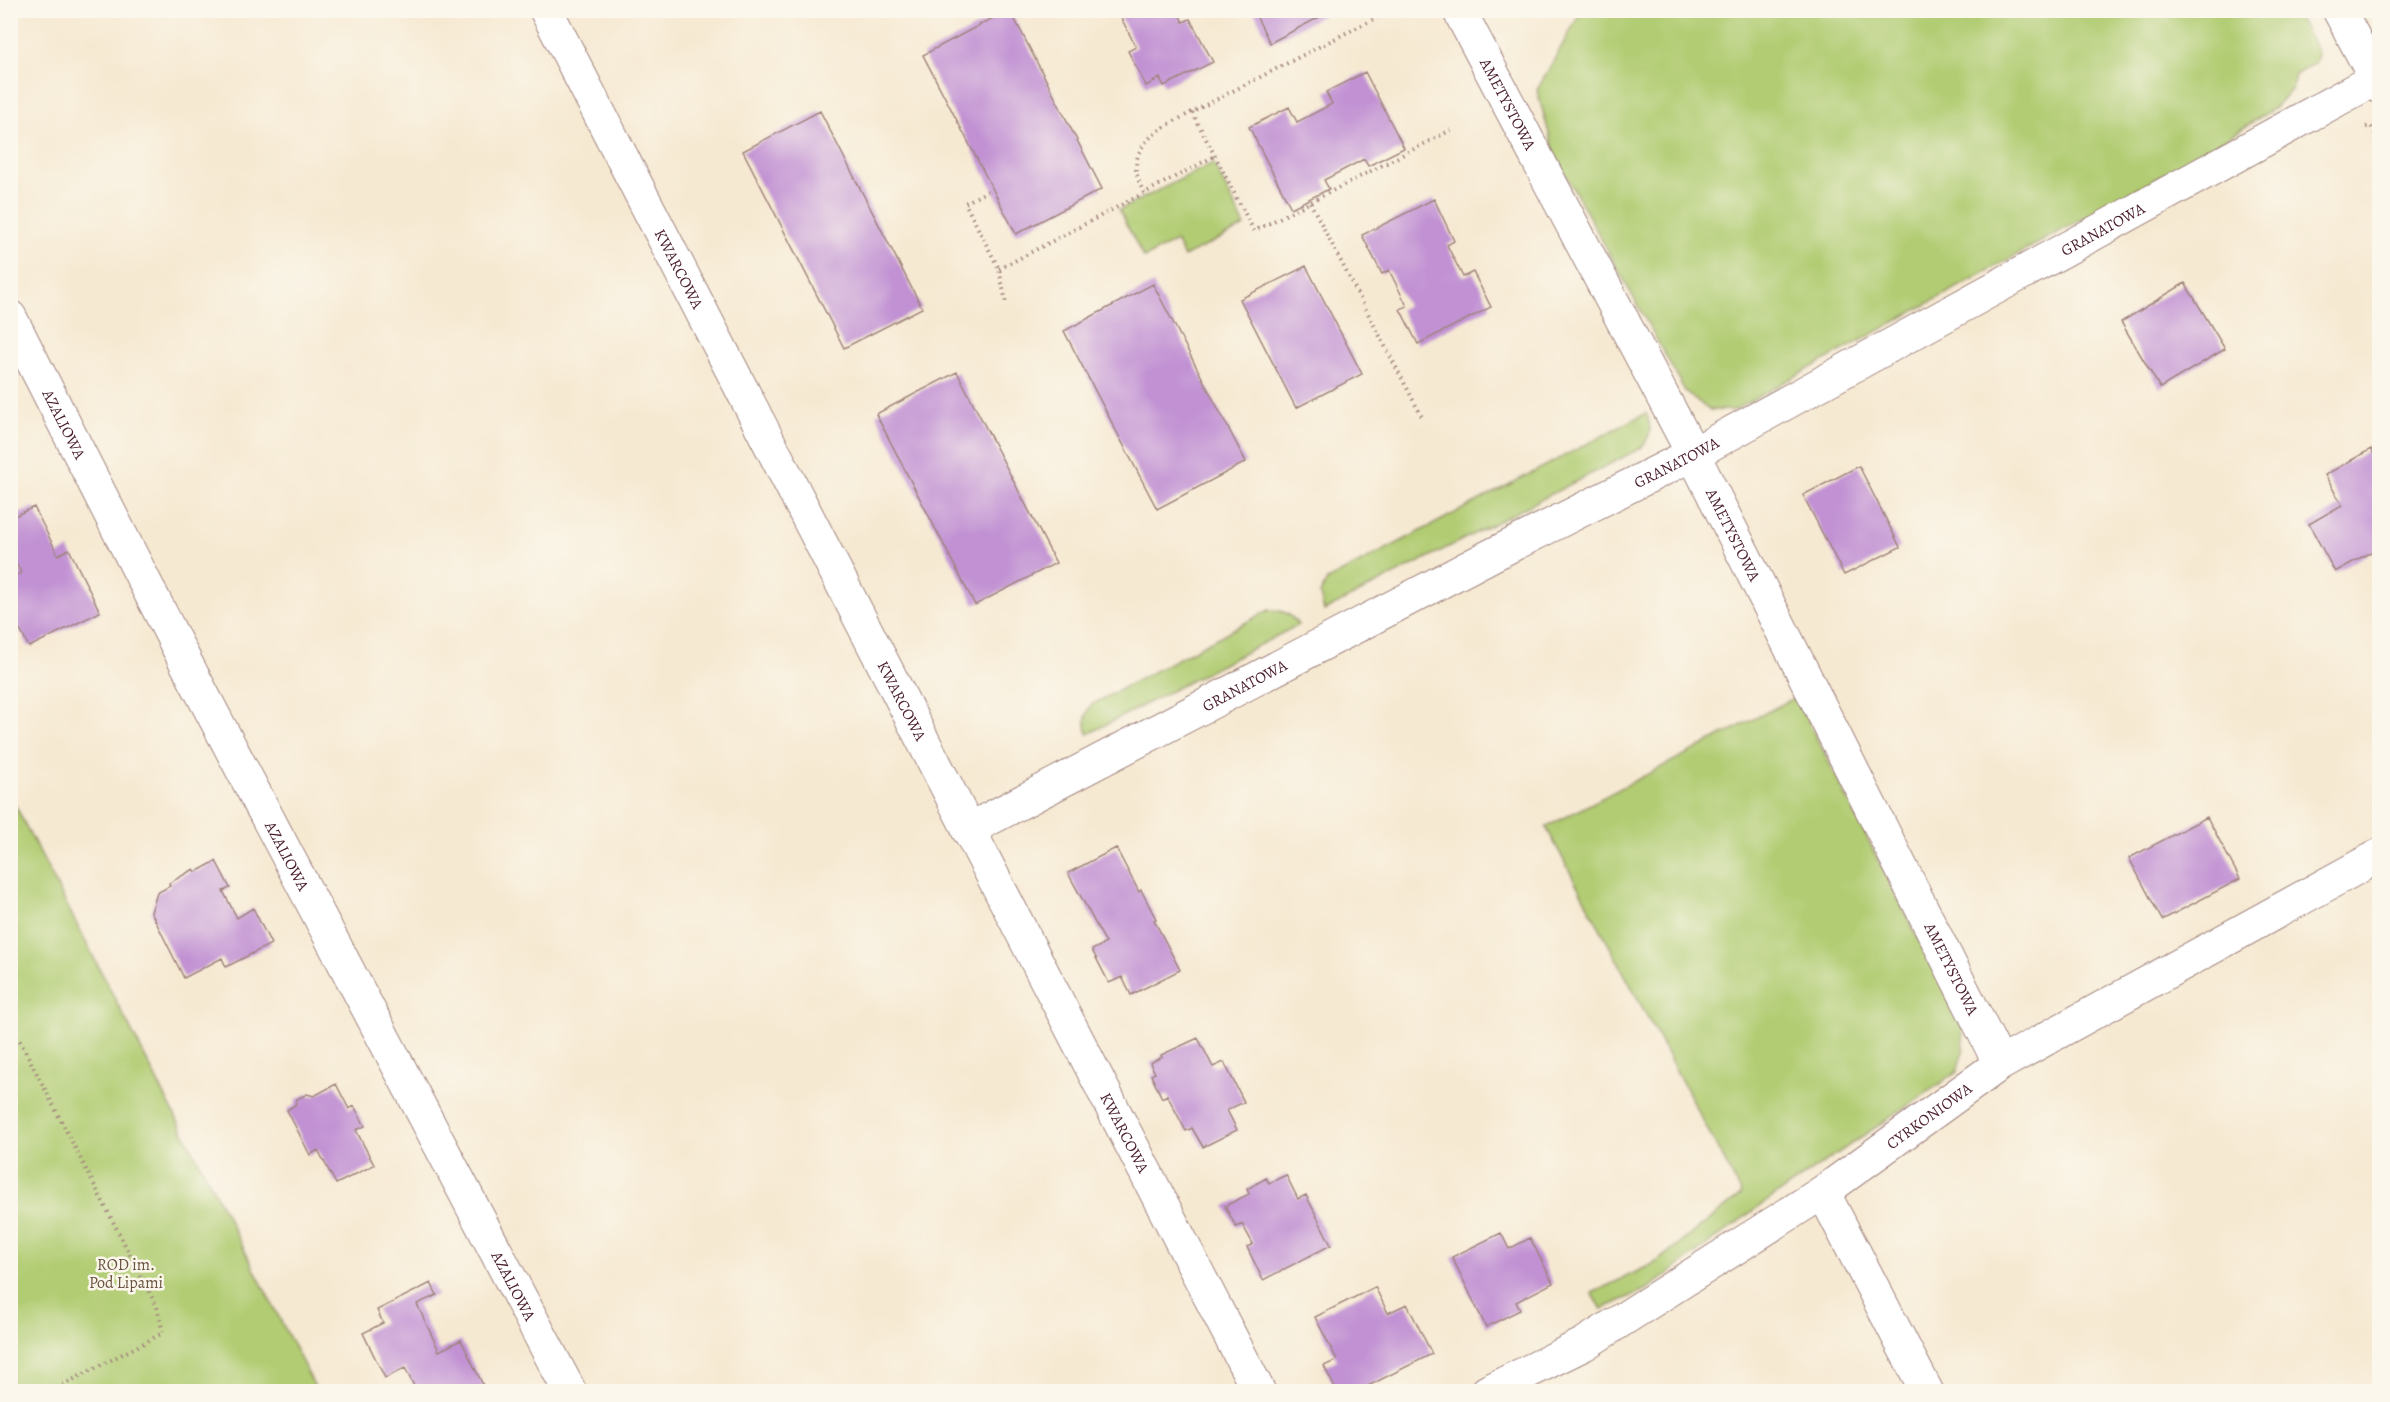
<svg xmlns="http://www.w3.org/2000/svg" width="2390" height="1402" viewBox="0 0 2390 1402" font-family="Alegreya,serif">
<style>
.green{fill:#b1cc72;stroke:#7e764e;stroke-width:1.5}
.building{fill:#c191d3}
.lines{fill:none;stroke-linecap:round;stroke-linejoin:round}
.minor-casing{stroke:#a0847e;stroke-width:35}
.path{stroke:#a0847e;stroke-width:4;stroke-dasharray:1.5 4.5;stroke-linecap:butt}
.minor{stroke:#fff;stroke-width:33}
.labels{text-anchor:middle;stroke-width:5;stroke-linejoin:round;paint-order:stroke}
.street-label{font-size:16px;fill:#4a1f2b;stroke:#fbf7ec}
.park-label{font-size:16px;fill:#695340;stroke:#fbf7ec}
</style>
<rect width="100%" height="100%" fill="#fbf7ec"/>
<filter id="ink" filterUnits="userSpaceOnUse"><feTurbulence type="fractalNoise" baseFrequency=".0167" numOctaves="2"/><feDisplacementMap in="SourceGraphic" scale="12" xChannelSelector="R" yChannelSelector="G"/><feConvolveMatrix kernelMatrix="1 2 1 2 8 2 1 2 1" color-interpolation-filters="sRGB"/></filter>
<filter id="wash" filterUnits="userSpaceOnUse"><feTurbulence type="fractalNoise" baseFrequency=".008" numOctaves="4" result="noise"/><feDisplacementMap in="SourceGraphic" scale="24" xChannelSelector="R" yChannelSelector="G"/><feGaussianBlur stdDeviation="1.35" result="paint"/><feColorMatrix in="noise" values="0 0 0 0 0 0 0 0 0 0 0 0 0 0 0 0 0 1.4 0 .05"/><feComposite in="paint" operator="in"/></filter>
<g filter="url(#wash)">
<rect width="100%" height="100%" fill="#f6e9d2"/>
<path class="green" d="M1582,10l713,1 23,42 -2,9 -21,13 -3,14 -17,19 -69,43 -472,259h-25l-24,-19 -130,-236 -18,-65z
M1213,163l32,63 -61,31 -8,-16 -32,17 -25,-48z
M1646,413c6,15 6,22 -5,35l-317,163 -4,-17 7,-14z
M1269,610c14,0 21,3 29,15l-210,109c-4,-11 -3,-19 3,-29z
M1796,697l166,329 2,22 -7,24 -203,138 -105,78 -47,21 -10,-16 63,-30 87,-69 -196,-367z
M11,797l306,594h-306z"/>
<g id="blocks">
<path class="building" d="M1008,10h2l92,179 -86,45 -93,-179z
M1107,10h70l6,12 7,-3 23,43 -49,24 -4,-8 -14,8 -18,-35 8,-4 -18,-35 -8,4z
M1253,10h80l-63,33z
M1365,72l39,76 -36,18 -4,-7 -40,21 5,9 -38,19 -42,-81 40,-20 8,15 35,-18 -6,-12z
M820,111l102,197 -78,40 -101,-197z
M1434,199l20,42 -7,4 16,32 10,-5 18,35 -73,37 -18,-35 7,-3 -18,-36 -7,4 -20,-39z
M1306,266l56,108 -66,34 -56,-109z
M2185,283l40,66 -65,39 -39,-66z
M1153,284l93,178 -89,47 -93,-178z
M957,372l99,191 -81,42 -99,-191z
M2371,449l9,15v83l-45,25 -26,-48 33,-19 -17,-30z
M1859,466l41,81 -56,28 -41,-80z
M34,507l24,48 11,-6 31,63 -71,35 -19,-36v-33l11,-5 -11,-22v-33z
M2207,817l33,62 -78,41 -33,-62z
M1116,848l23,44 2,-2 15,29 -2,1 26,50 -49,25 -9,-18 -13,6 -17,-33 14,-7 -38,-70z
M216,861l14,27 -7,3 14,27 16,-10 18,36 -45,23 -4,-9 -38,20 -33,-66 6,-19 13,-7 -1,-3 25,-14 2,3z
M1198,1038l15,29 11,-5 20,40 -17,8 10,20 -34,17 -11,-19 -6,3 -19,-36 -5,3 -11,-23 4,-2 -5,-10 12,-6 -1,-2z
M336,1084l13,25 5,-3 11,20 -9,4 18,35 -38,19 -18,-34 -8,5 -23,-45 8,-5 2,-6 10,-5 7,2z
M1286,1175l12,24 8,-4 25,50 -68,35 -16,-33 6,-3 -11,-20 -6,3 -11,-21 24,-12 -2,-5 19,-11 3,5z
M1501,1233l8,16 21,-11 23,45 -37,19 4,8 -34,17 -34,-70z
M431,1283l6,12 -20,9 22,47 22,-11 23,47 -9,5h-58l-12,-24 -20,10 -22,-45 20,-10 -6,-13z
M1375,1287l13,26 19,-9 25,50 -76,38h-19l-13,-26 13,-6 -22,-43z"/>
</g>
</g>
<g filter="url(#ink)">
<use href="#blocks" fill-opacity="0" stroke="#a0847e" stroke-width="1.5"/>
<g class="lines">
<g class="minor-casing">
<g id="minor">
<path id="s1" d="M546,10l713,1382"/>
<path id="s2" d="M1459,10l234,444 307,610"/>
<path d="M2339,10l41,77"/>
<path id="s3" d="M10,317l176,346 384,729"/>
<path id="s4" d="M968,830l524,-275 201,-101 682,-375"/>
<path d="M1823,1192l104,200"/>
<path id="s5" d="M1487,1392l97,-48 239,-152 177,-128 380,-209"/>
</g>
</g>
<path class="path" d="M1389,11l-197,101 62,119 197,-101
M2366,127l5,-1 9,15
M988,191l-23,12 34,66 7,33
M1144,193c-3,-7 -7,-15 -8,-23 -1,-32 32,-45 56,-58
M1310,202l113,217
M999,269l216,-113
M10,1036l8,1 139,270 6,26 -114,59"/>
<use href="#minor" class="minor"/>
</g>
</g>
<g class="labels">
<g class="street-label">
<text dy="6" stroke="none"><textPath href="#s2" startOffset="106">AMETYSTOWA</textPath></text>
<text dy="6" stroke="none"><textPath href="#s4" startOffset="1284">GRANATOWA</textPath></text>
<text dy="6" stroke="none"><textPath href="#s1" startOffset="291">KWARCOWA</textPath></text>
<text dy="6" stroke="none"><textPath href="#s3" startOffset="120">AZALIOWA</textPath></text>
<text dy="6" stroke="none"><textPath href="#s4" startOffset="798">GRANATOWA</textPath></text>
<text dy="6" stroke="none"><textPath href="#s2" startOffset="592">AMETYSTOWA</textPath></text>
<text dy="6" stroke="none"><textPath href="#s4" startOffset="312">GRANATOWA</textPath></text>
<text dy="6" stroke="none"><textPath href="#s1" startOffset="777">KWARCOWA</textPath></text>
<text dy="6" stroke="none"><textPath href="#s3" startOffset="606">AZALIOWA</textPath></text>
<text dy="6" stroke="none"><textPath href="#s2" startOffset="1078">AMETYSTOWA</textPath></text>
<text dy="6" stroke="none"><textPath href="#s5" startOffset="522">CYRKONIOWA</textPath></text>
<text dy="6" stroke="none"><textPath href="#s1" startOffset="1263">KWARCOWA</textPath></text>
<text dy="6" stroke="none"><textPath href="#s3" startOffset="1092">AZALIOWA</textPath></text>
</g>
<g class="park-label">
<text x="126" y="1270">ROD im.<tspan x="126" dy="18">Pod Lipami</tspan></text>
</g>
</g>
<rect width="2390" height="1402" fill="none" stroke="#fbf7ec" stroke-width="36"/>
</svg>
